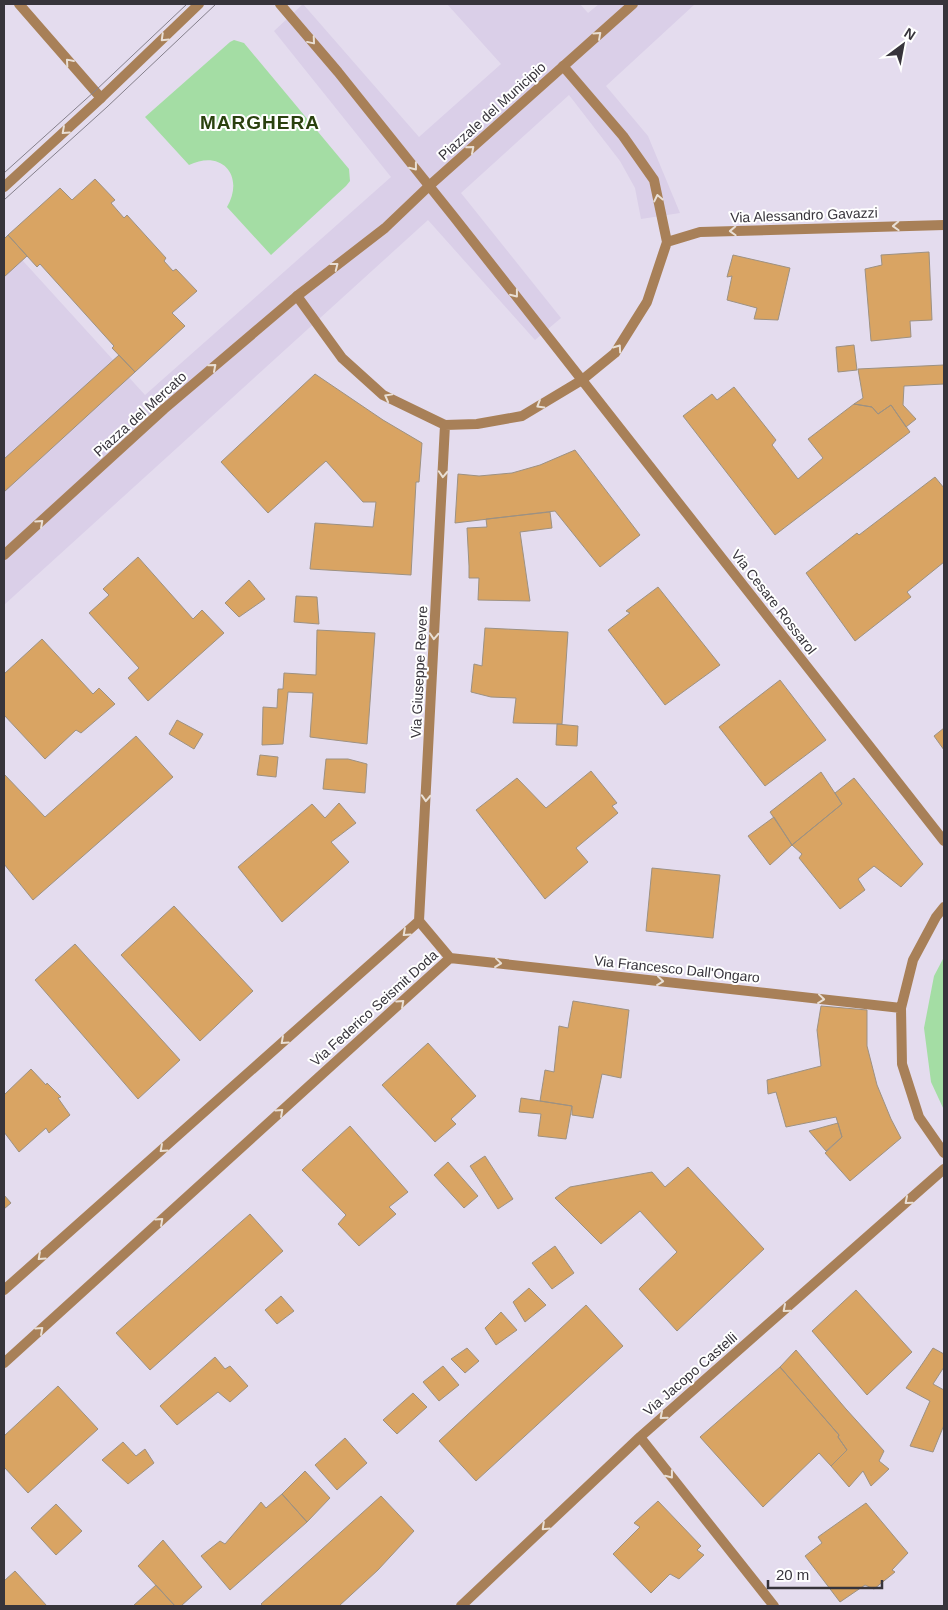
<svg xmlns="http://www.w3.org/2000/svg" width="948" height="1610" viewBox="0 0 948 1610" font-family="Helvetica,sans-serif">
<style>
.built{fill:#dacfe8}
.green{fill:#a4dda4}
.building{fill:#d9a463;stroke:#9d9182}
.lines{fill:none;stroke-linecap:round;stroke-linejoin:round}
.minor{stroke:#a88058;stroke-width:10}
.tertiary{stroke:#a88058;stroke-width:10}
.tram{stroke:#85808c;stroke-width:1}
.oneway{stroke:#e9dfd5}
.labels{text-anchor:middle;stroke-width:4;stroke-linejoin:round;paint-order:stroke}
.street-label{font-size:14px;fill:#37343b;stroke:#fff}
.district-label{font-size:19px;font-weight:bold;letter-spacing:1px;fill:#2a410e;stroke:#fff}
</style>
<rect width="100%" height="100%" fill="#e4dcee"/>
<path class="built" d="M303,4l116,133 82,-73 -54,-60h133l8,9 11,-9h96l-89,82 42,50 32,77 -39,6 -6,-31 -15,-27 -51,-66 -108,98 100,125 -26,22 -107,-120 -424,385v-365l141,155 246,-218 -117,-146z"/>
<path class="green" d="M234,40l10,3 105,126 1,12 -4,5 -75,69 -44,-48c18,-31 -5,-58 -38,-42l-44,-48 85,-75z
M944,957v153l-13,-28 -7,-54 10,-52z"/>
<path class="building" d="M95,179l20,21 -4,3 13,15 3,-3 39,43 -2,3 9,10 3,-2 21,22 -25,22 13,13 -50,46 -23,-24 2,-2 -74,-82 -3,3 -29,-32 52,-47 12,12z
M8,235l19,21 -23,21v-38z
M929,252l3,68 -22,1 1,16 -40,4 -6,-72 17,-4 -1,-10z
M733,255l57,13 -12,52 -24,-1 3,-11 -30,-8 5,-24 -5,1z
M854,345l3,25 -19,2 -2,-25z
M119,355l16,17 -131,120v-33z
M944,365v19l-40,2 -1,19 13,14 -10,8 -15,-22 -13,9 -6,-7 -18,-3 9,-6 -5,-29z
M315,374l68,46 39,23 -3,39h-3l-5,93 -101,-6 5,-46 58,4 3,-25h-13l-37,-41 -58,52 -47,-51z
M734,387l42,53 -4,5 26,34 25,-21 -15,-19 46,-35 18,3 6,7 13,-9 19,27 -135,103 -92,-119 29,-22 5,6z
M575,450l65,85 -40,32 -45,-56 -100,12 3,-49 21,2 33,-3 28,-8z
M935,477l9,11v74l-37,30 4,5 -56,44 -49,-68 51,-40 2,2z
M550,512l2,16 -32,4 10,69 -52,-1 1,-22h-10v-12l-2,-38 20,-1 -1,-8z
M138,557l55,62 9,-9 22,23 -76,68 -20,-23 11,-10 -50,-55 20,-18 -6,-6z
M249,580l16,19 -26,18 -14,-14z
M658,587l62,78 -55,40 -57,-75 22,-17 -4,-2z
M296,596l21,1 2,27 -25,-2z
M485,628l83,4 -6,92 -49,-1 3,-25 -25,-1 -20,-5 3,-28 8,2z
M317,630l58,3 -8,111 -57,-7 3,-44 -25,-1 -5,52 -21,1 1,-38 14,1 1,-19h5l1,-16 32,2z
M42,639l51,55 6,-6 16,16 -34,29 -5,-3 -31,29 -41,-44v-41z
M780,680l46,60 -61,46 -46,-59z
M177,720l26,14 -9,15 -25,-15z
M557,724l21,2 -1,20 -21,-1z
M944,728v22l-10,-14z
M136,736l37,41 -140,123 -29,-36v-90l41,43z
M260,755l18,2 -2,20 -19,-2z
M326,759h22l19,5 -2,29 -42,-4z
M591,771l26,32 -5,3 6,7 -42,35 12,14 -43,37 -69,-89 41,-32 29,30z
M821,772l21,32 -50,41 -22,-33z
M854,778l69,86 -22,23 -27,-21 -16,13 7,11 -25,19 -41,-51 3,-4 -10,-9 50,-41 -7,-11z
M339,803l17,20 -25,19 18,20 -67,60 -44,-55 74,-63 13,14z
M774,817l18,28 -22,20 -22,-29z
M652,868l68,7 -7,63 -67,-7z
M174,906l79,85 -53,50 -79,-86z
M75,944l105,116 -42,39 -103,-119z
M573,1001l56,9 -8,68 -19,-4 -9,44 -21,-3v-9l-32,-5 5,-31 9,2 5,-46 9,2z
M821,1006l46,4v36l10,39 14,34 10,19 -51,43 -25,-28 17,-16 -6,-20 -50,10 -10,-35 -8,2 -1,-14 54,-14 -4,-36z
M428,1043l48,53 -25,23 5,5 -21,18 -53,-57z
M31,1069l15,16 1,-2 14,14 -3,1 12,17 -21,18 -3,-5 -27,24 -15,-20v-37z
M521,1098l51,8 -6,33 -28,-3 3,-22 -22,-2z
M838,1123l4,14 -16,14 -17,-20z
M350,1126l58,66 -19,15 7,7 -37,32 -21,-22 8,-9 -44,-45z
M485,1156l28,43 -15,10 -28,-43z
M448,1162l30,34 -14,12 -30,-33z
M688,1167l76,82 -87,82 -38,-42 38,-37 -37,-41 -39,33 -46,-46 15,-11 82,-15 13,15z
M4,1195l7,8 -7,6z
M250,1214l33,37 -133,119 -34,-37z
M555,1246l19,27 -22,16 -20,-26z
M529,1288l17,17 -21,17 -12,-20z
M856,1290l56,62 -45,43 -55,-64z
M281,1296l13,15 -17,13 -12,-14z
M586,1305l37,41 -147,135 -37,-40z
M501,1312l16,18 -21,15 -11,-17z
M467,1348l12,13 -14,12 -14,-14z
M933,1348l11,6v13l-11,17 11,6v35l-11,27 -23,-6 20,-45 -24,-13z
M796,1350l50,59 38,42 -5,10 10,8 -18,17 -8,-15 -14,16 -18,-21 16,-16 -9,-13 1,-2 -59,-68z
M215,1357l10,12 5,-3 18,20 -18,16 -12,-10 -41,33 -17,-19z
M443,1366l16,19 -20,16 -16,-19z
M780,1367l59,68 -1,2 9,13 -16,16 -12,-13 -56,54 -63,-70z
M58,1386l40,43 -70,64 -24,-26v-31z
M413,1393l14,14 -30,27 -14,-14z
M345,1438l22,25 -30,27 -22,-25z
M123,1442l13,14 9,-7 9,14 -26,21 -26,-24z
M305,1471l25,27 -23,24 -25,-28z
M282,1494l25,28 -77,68 -29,-34 19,-15 5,3 36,-42 5,6z
M381,1496l33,35 -36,39 -39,36h-76l-2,-2z
M658,1501l43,45 -4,4 7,5 -25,24 -9,-5 -19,19 -38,-39 27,-27 -6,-4z
M866,1503l42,50 -16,17 3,2 -21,17 -9,-4 -25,17 -35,-46 17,-13 -4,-6z
M56,1504l26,27 -26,24 -25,-27z
M163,1540l39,47 -21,19h-6l-37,-40z
M15,1571l32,35h-43v-25z
M156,1585l19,21h-42z"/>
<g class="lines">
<path class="minor" d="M19,4l82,94
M280,4l58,68 116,145 490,624
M667,242l33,-10 244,-7
M297,296l45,62 41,37 62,30 32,-1 45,-8 60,-36 33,-27 32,-51 20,-60 -13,-62 -31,-44 -60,-70
M944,907l-8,10 -23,43 -12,48 1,56 17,53 25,36
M419,921l26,-496
M450,958l451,50
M4,1290l415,-369 31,37
M4,1363l446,-405
M640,1437l134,169
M461,1606l179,-169 304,-268"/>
<path class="tertiary" d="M4,187l97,-89 98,-94
M4,555l160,-146 133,-113 88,-68 44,-42 204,-182"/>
<path class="tram" d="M4,173l91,-82 92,-87
M4,200l103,-93 109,-103"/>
</g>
<defs><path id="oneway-chevron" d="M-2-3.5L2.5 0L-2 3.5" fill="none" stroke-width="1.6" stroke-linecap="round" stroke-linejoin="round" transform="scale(1.25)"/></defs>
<g class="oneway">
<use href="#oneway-chevron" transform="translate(598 35) rotate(-42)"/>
<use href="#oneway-chevron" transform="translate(164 38) rotate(136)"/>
<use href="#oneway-chevron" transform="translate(312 41) rotate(50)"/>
<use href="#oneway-chevron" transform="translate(69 62) rotate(-131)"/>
<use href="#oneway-chevron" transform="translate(65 131) rotate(138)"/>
<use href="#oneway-chevron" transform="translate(471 149) rotate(-41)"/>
<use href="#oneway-chevron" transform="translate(414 167) rotate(52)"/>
<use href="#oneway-chevron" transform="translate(658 198) rotate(-102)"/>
<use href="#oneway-chevron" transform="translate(896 226) rotate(178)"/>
<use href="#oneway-chevron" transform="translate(733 231) rotate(178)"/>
<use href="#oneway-chevron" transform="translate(335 266) rotate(-38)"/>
<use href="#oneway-chevron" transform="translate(515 294) rotate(52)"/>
<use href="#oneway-chevron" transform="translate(618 348) rotate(-55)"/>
<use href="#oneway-chevron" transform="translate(213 367) rotate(-41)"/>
<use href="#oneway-chevron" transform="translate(388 397) rotate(-151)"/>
<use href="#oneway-chevron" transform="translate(540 405) rotate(149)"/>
<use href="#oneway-chevron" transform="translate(443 474) rotate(93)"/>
<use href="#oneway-chevron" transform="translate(40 523) rotate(-42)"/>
<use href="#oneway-chevron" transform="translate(434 636) rotate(93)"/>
<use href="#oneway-chevron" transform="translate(426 798) rotate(93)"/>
<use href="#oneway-chevron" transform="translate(406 933) rotate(138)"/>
<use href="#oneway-chevron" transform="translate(498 963) rotate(6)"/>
<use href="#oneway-chevron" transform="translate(660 981) rotate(6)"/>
<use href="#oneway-chevron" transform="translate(821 999) rotate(6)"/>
<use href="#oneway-chevron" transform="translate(401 1003) rotate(-42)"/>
<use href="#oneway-chevron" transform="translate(284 1041) rotate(138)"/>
<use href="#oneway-chevron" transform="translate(280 1112) rotate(-42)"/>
<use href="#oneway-chevron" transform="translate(163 1149) rotate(138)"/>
<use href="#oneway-chevron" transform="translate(908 1201) rotate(139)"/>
<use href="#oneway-chevron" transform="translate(160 1221) rotate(-42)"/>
<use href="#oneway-chevron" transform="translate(41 1257) rotate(138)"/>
<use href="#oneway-chevron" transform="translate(786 1309) rotate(139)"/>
<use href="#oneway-chevron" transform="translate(40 1330) rotate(-42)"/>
<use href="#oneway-chevron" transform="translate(663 1416) rotate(139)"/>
<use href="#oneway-chevron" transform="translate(670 1475) rotate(52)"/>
<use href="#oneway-chevron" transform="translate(545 1527) rotate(137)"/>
</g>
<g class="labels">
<g class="street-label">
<text transform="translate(492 111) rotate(-42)" y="5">Piazzale del Municipio</text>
<text transform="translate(804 215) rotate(-2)" y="5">Via Alessandro Gavazzi</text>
<text transform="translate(140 414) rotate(-42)" y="5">Piazza del Mercato</text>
<text transform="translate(774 602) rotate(52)" y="5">Via Cesare Rossarol</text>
<text transform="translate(419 672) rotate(-87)" y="5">Via Giuseppe Revere</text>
<text transform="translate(677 969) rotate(6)" y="5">Via Francesco Dall'Ongaro</text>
<text transform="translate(374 1008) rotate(-42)" y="5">Via Federico Seismit Doda</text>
<text transform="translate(690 1374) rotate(-41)" y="5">Via Jacopo Castelli</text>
</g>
<g class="district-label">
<text x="260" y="129">MARGHERA</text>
</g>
</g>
<rect width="948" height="1610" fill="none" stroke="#37343b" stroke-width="10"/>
<g transform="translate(903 45) rotate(32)" stroke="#ffffff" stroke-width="4" paint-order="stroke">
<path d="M0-4L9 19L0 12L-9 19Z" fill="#37343b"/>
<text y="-8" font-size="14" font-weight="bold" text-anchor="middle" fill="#37343b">N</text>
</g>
<path d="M768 1580v8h114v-8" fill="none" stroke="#37343b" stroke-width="2.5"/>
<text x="776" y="1580" font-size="15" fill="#37343b" stroke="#ffffff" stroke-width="4" paint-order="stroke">20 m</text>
</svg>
